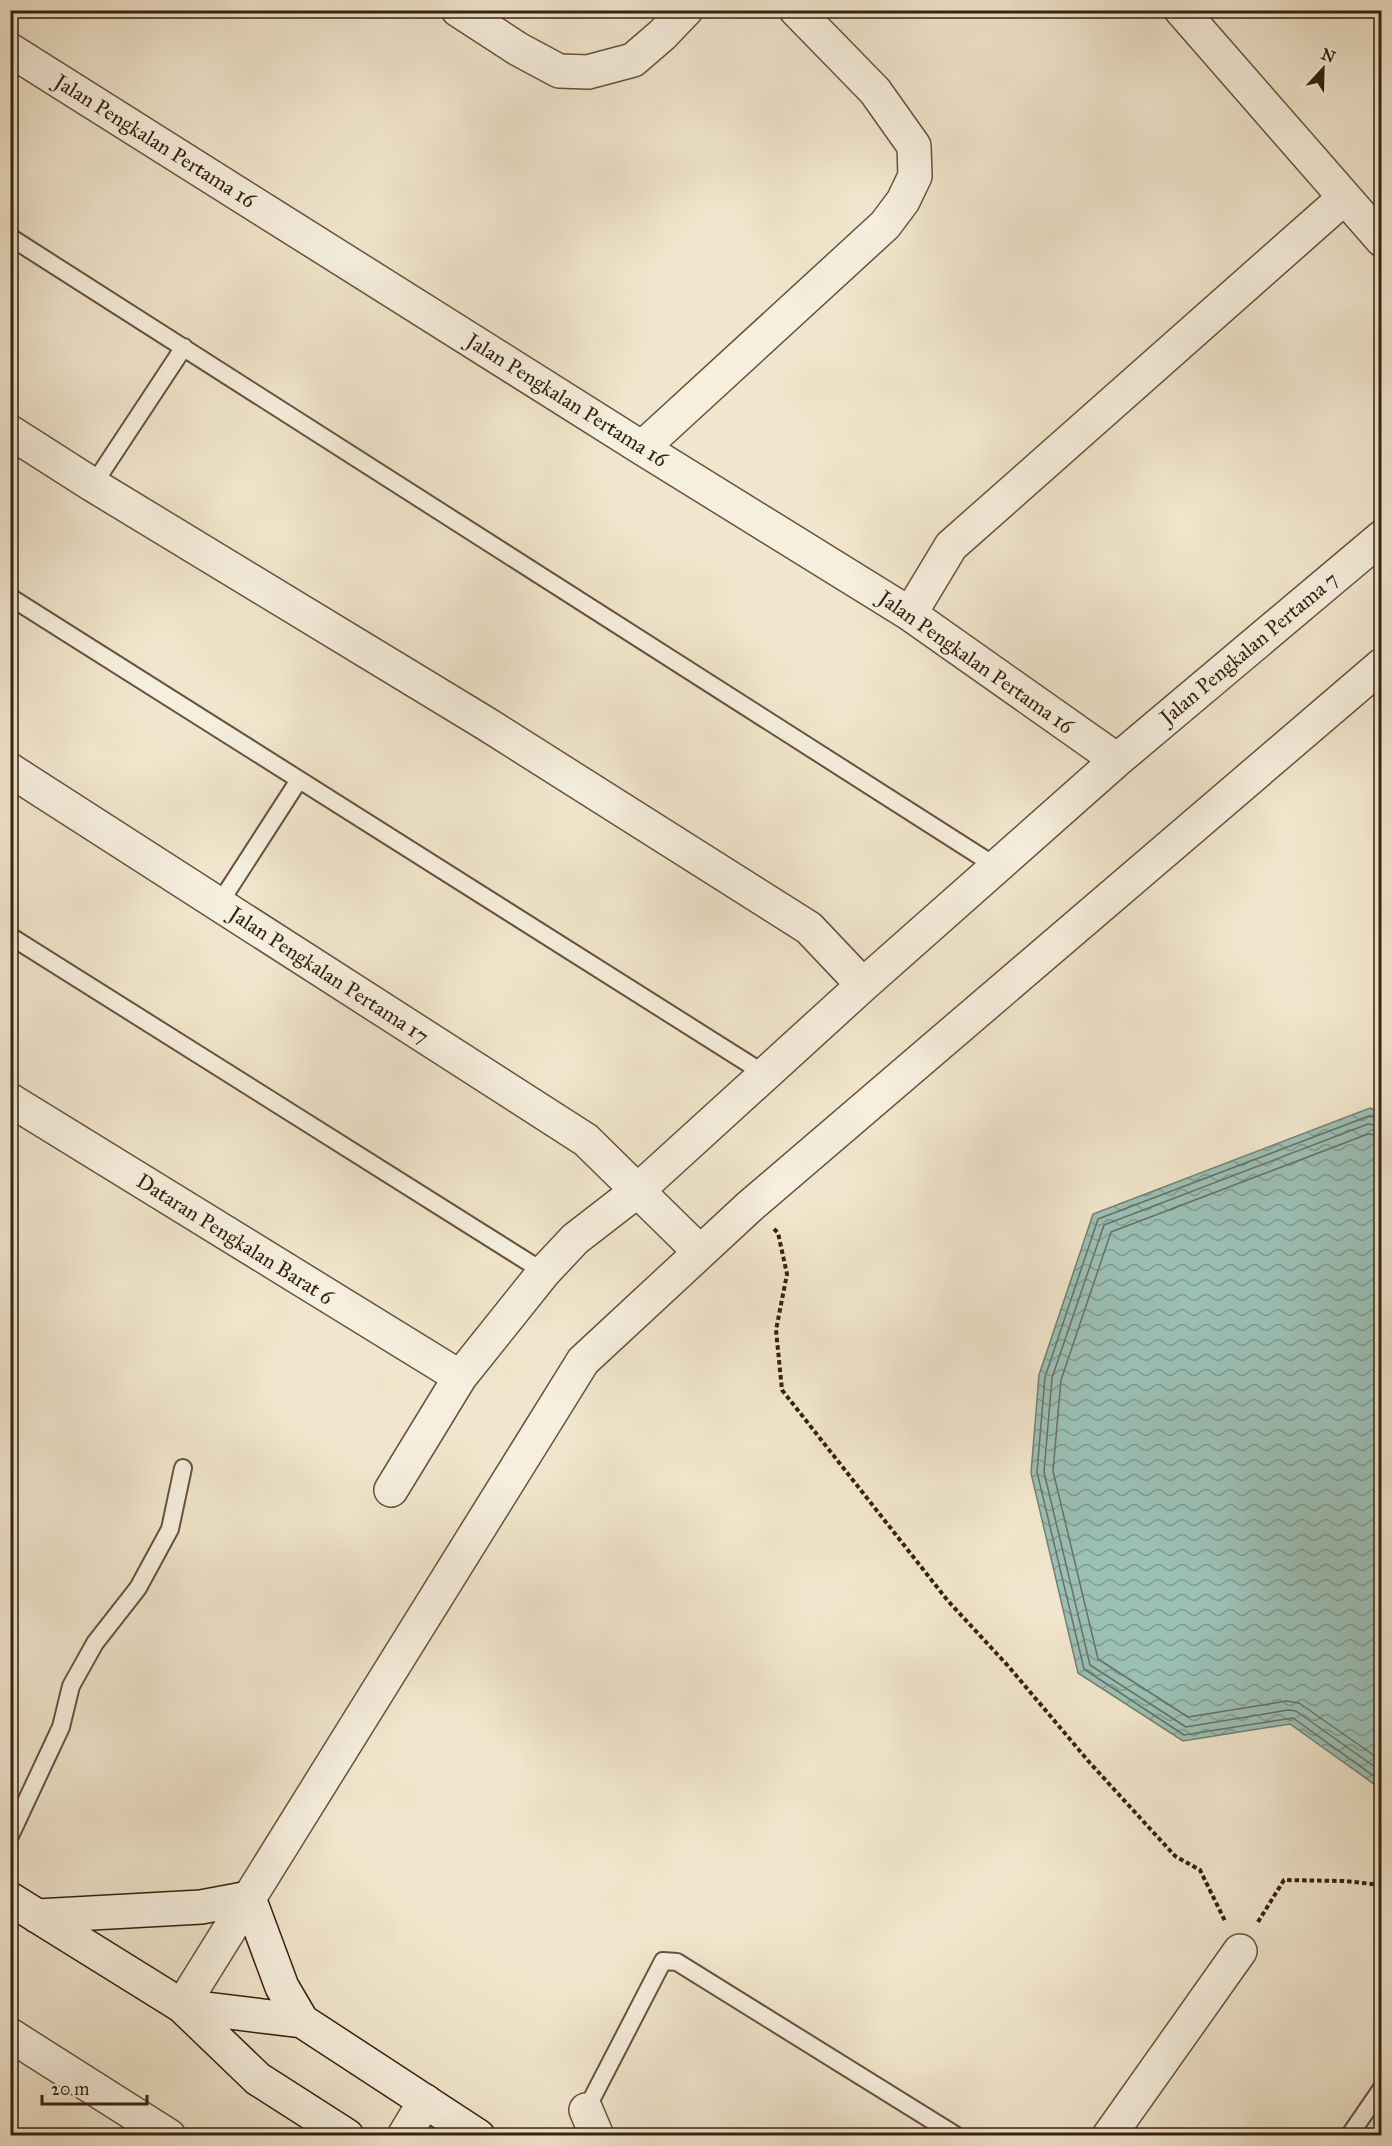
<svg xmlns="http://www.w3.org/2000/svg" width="1392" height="2146" viewBox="0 0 1392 2146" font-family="'IM FELL Great Primer',serif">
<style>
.water{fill:url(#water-waves);stroke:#738072;stroke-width:1.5}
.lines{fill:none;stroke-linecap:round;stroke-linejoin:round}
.shore{stroke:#697062;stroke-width:1.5}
.lane-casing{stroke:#66523d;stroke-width:20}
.street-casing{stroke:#66523d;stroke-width:36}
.secondary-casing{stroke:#37210d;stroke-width:36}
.path{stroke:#37210d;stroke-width:4;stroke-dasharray:4.5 3;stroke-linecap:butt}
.lane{stroke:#f6efde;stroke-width:16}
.street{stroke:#f6efde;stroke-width:33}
.secondary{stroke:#f6efde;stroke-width:33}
.labels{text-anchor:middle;stroke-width:6;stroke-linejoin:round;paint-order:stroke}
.street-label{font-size:21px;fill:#37210d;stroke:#f6efde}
</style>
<defs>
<pattern id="water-waves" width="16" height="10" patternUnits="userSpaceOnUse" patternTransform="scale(1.5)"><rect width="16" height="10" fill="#9bc0b6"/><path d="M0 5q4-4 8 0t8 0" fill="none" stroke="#7f9c92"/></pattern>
</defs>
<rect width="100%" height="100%" fill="#f1e6cd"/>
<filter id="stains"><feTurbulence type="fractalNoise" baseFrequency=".00333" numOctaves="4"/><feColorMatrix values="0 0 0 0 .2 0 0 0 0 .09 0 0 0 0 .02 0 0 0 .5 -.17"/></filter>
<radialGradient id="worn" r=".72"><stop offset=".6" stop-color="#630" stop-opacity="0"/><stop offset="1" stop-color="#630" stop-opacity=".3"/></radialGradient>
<path class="water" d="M1370,1108l12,6 -1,675 -91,-65 -107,17 -105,-68 -47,-200 8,-98 54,-161z"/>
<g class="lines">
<path class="shore" d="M1382,1119l-13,-3 -271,103 -53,158 -8,95 47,197 100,66 109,-17 89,64
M1382,1127l-14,-3 -264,101 -52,153 -8,94 46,193 96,62 102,-17 8,1 86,61
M1382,1136l-14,-2 -257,98 -50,148 -8,91 45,188 90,58 99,-16 12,2 83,58"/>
<g class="lane-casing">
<path id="lane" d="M10,237l987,630
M93,485l91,-138
M10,597l755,477
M219,904l80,-124
M10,936l534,336
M10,1836l51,-109 10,-41 24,-43 43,-55 32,-59 13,-61
M586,2110l77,-149 14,1 280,174
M1349,2136l33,-48"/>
</g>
<g class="street-casing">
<path id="street" d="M458,10l60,39 41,22 29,1 45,-12 29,-25 24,-25
M1181,10l201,230
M10,50l632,398 268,166 207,146
M10,432l83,53 392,238 324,205 54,57
M642,448l243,-223 18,-24 12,-25 -1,-30 -39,-55 -79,-81
M910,614l41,-68 393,-348
M10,770l576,370 113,111
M10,1100l450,277
M391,1490l69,-113 84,-105 31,-33 62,-48 226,-206 254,-225 265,-223
M182,2006l401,-645 166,-154 633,-542
M10,2035l159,101
M586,2110l11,26
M404,2136l21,-35
M1109,2136l131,-185"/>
</g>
<g class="secondary-casing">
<path id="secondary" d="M10,1899l172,107 76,73 89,57
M37,1916l164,-9 48,-9 33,89 20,34
M182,2006l120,15 176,115"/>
</g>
<path class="path" d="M774,1229l4,4 9,41 -11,56 6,60 166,211 61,66 81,96 85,93 25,14 25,51
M1258,1922l26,-42 60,1 38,4"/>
<use href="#lane" class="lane"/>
<use href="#street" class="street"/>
<use href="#secondary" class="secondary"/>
</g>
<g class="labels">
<g class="street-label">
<text transform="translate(155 141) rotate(32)" y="7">Jalan Pengkalan Pertama 16</text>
<text transform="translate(567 400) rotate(32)" y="7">Jalan Pengkalan Pertama 16</text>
<text transform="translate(1249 648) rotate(-40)" y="7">Jalan Pengkalan Pertama 7</text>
<text transform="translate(976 662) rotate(35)" y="7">Jalan Pengkalan Pertama 16</text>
<text transform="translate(329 975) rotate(33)" y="7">Jalan Pengkalan Pertama 17</text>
<text transform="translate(235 1239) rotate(32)" y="7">Dataran Pengkalan Barat 6</text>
</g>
</g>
<rect width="1392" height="2146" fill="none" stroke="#f1e6cd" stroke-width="36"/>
<rect x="12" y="12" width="1368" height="2122" fill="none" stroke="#37210d" stroke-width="3"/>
<rect x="18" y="18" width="1356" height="2110" fill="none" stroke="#37210d" stroke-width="1.5"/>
<g transform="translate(1323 69) rotate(22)" stroke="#f6efde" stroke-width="4.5" paint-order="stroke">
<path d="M0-4.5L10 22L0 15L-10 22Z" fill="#37210d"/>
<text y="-9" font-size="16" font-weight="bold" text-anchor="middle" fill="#37210d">N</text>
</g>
<path d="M42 2095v9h105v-9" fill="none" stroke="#37210d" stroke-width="3"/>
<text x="51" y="2095" font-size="18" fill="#37210d" stroke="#f6efde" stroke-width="4.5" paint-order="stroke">20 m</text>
<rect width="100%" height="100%" filter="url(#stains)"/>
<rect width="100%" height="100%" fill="url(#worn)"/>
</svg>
